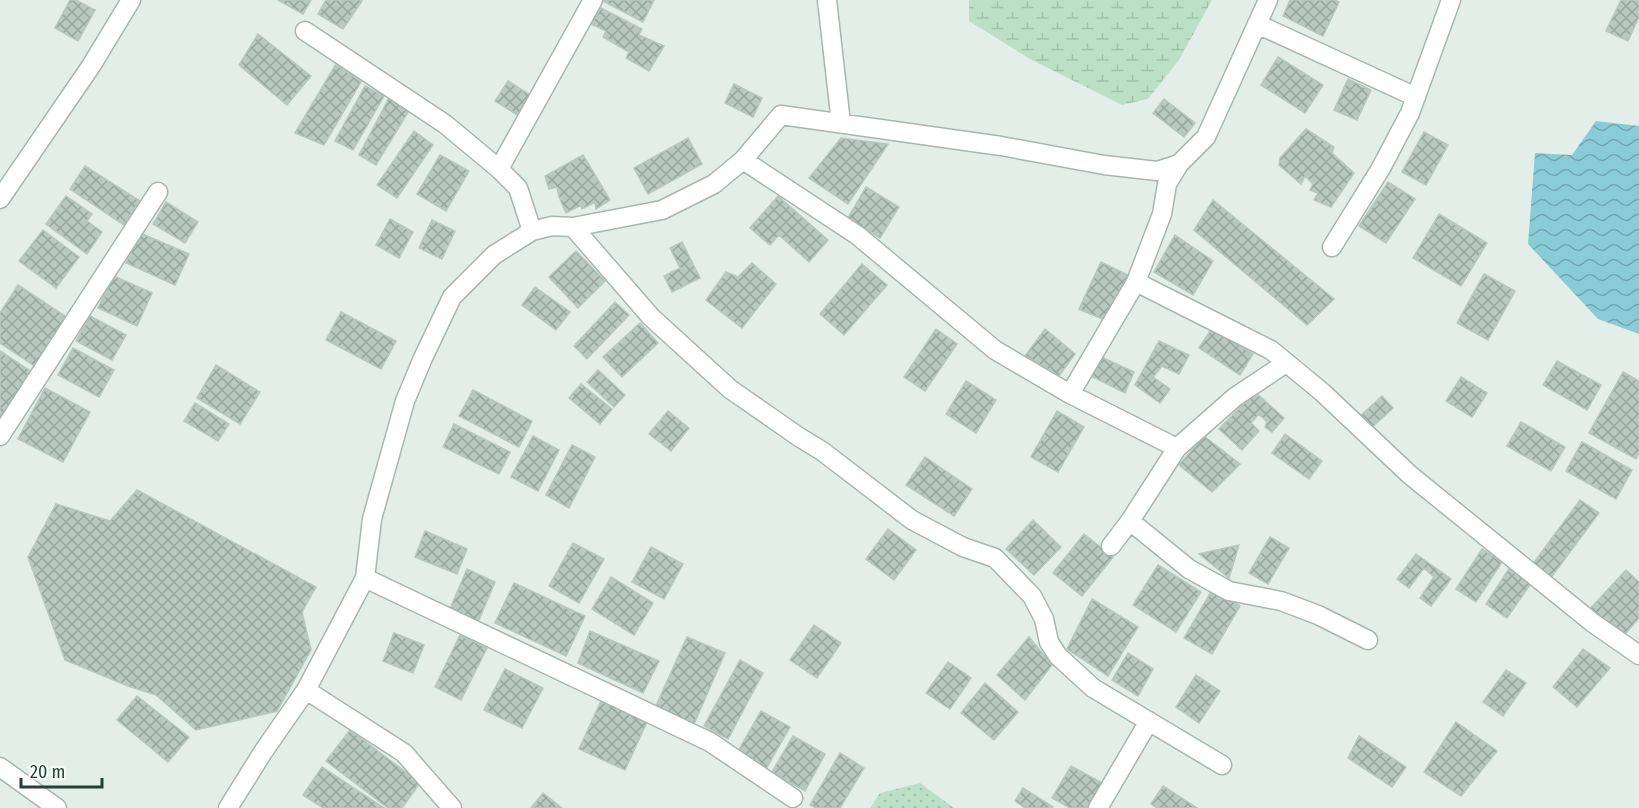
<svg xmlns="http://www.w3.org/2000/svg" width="1639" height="808" viewBox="0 0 1639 808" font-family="'Fira Sans Condensed',sans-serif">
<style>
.grass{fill:url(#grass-dots)}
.wetland{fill:url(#wetland-marsh)}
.water{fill:url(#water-waves)}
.building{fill:url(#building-cross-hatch);stroke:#b6c8c0;stroke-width:1.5}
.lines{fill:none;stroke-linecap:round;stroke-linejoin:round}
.minor-casing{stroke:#a6b7b0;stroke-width:21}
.minor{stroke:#fff;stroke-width:18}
</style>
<defs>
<pattern id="grass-dots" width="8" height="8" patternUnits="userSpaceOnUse" patternTransform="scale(1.5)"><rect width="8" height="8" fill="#bce0c5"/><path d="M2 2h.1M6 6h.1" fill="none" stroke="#a1c1aa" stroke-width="1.8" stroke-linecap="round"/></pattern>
<pattern id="wetland-marsh" width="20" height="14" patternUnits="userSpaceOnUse" patternTransform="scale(1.5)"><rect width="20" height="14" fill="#bce0c5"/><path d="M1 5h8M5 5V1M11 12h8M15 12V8" fill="none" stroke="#a1c1aa"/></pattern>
<pattern id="water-waves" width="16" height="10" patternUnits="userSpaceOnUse" patternTransform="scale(1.5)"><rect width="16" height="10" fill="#8accd6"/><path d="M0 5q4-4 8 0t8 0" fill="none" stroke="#70a7af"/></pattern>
<pattern id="building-cross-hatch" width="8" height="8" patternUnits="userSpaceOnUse" patternTransform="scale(1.5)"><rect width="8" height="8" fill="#b9c9c2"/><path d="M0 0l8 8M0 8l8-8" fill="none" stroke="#96a59f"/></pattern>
</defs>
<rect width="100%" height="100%" fill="#e4eee9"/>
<path class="grass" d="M920,783l34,25h-84l10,-15z"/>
<path class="wetland" d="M969,0h243l-33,60 -31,39 -26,6 -92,-46 -61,-38z"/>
<path class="water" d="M1596,121l43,5v208l-41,-15 -70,-75 7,-91 37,2z"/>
<path class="building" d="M70,0h6l19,10 -17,31 -23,-13z
M278,0h33l-8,14z
M326,0h34l2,1 -19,28 -25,-15z
M601,0h53l-11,22z
M1290,0h45l4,2 -16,34 -40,-20z
M1621,0h18v17l-11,24 -22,-10z
M601,8l41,21 -3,6 25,11 -15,25 -23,-13 3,-6 -26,-15 3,-6 -15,-7z
M258,34l53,42 -24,29 -48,-40z
M1278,57l45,28 -18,28 -44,-28z
M336,64l25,18 -37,63 -29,-12z
M1348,79l23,11 -14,30 -23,-10z
M508,81l27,17 -13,20 -27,-17z
M734,84l28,14 -9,19 -28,-14z
M365,86l19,10 -31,54 -18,-9z
M389,98l21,11 -34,56 -17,-10z
M1164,99l31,24 -11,14 -31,-24z
M1306,129l28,18 -2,6 22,20 -23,34 -17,-7 4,-7 -8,-3 3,-6 -8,-8 -4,8 -22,-19 1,-7z
M414,131l19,14 -36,53 -20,-13z
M1424,132l24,13 -22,40 -24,-13z
M688,138l14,26 -54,30 -14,-26z
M841,138l47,6 -40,60 -39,-26z
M440,155l29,16 -23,40 -29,-17z
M583,155l27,45 -14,9 -1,-7 -13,7 -1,-4 -15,8 -7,-16 -2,-10 -8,2 -4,-13z
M85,166l55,35 -16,24 -54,-36z
M1388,182l27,17 -29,44 -27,-17z
M866,187l33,20 -19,31 -32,-20z
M66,196l26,18 -5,7 15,11 -15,22 -41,-30z
M778,196l50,44 -19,22 -30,-27 -9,10 -20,-17z
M1213,200l121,99 -27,26 -113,-95z
M166,202l32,20 -13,21 -32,-19z
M1439,214l48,29 -26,43 -48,-28z
M390,219l23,13 -14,26 -23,-13z
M432,220l23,11 -13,28 -23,-11z
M43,230l36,27 -23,31 -37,-27z
M140,233l49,21 -14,31 -49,-22z
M1175,235l38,26 -20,34 -39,-23z
M682,242l18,36 -28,14 -8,-16 16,-8 -10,-20z
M576,251l29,30 -27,27 -29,-31z
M1101,262l27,13 -21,46 -28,-12z
M752,263l24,21 -34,44 -36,-28 20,-28 12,5z
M862,264l25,21 -43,50 -24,-21z
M1484,274l31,17 -27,49 -31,-17z
M114,276l38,17 -15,33 -39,-18z
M18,285l50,33 -32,49 -36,-24v-30z
M535,287l35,25 -14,18 -34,-25z
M615,302l14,13 -42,44 -13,-13z
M341,312l55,29 -15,28 -55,-29z
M90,316l36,19 -14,25 -36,-19z
M640,323l18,20 -36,34 -19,-20z
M1212,328l41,26 -13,21 -41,-27z
M936,329l21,15 -32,47 -21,-14z
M1045,329l30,25 -16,22 -34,-20z
M1159,341l30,14 -10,19 -17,-8 -9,11 17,12 -10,14 -25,-18z
M73,348l41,22 -15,27 -41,-22z
M0,351l32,21 -32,47z
M1101,357l33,15 -9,21 -36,-18z
M1557,361l44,24 -14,25 -44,-25z
M216,365l44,27 -20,32 -43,-26z
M598,370l27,25 -11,12 -27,-25z
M1623,372l16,9v72l-3,6 -47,-26z
M1461,377l26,16 -15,24 -26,-16z
M966,381l30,19 -20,33 -30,-19z
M581,384l31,25 -12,15 -31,-26z
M45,388l45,24 -27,50 -45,-23z
M473,390l59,31 -13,26 -60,-31z
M1255,392l29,26 -12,14 -7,-5 2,-5 -8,-8 -8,9 8,8 -17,19 -23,-21z
M1382,396l11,12 -25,23 -11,-12z
M195,403l34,21 -11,17 -34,-20z
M668,411l21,17 -18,23 -22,-17z
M1057,411l27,16 -26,45 -27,-15z
M1521,422l44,25 -14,24 -44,-25z
M454,424l56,28 -11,22 -56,-27z
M1285,434l37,27 -13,18 -37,-26z
M533,436l26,14 -21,41 -27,-14z
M1204,436l36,28 -28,28 -33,-27z
M1582,442l50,28 -16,29 -50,-28z
M572,445l23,12 -26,51 -23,-13z
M925,457l47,32 -18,27 -48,-31z
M137,490l179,97 -14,25 9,38 -34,61 -81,19 -40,-35 -28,-9 -63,-26 -37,-103 28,-53 54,17z
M1580,500l19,13 -49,66 -18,-14z
M1033,520l28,27 -27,28 -28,-26z
M888,529l28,21 -22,30 -28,-21z
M425,531l42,18 -10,25 -42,-17z
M1084,534l29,23 -31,39 -29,-23z
M1270,537l19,11 -21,36 -19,-11z
M573,543l31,16 -25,44 -30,-17z
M1239,545l-10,33 -30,-24z
M651,547l32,17 -19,35 -32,-17z
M1482,549l20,13 -26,40 -20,-13z
M1416,554l35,25 -20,27 -11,-8 14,-21 -10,-9 -15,20 -12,-9z
M1158,565l43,27 -25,40 -43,-27z
M1510,567l22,15 -25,36 -21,-14z
M467,569l28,13 -17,40 -28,-13z
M1626,570l13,12v36l-20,23 -32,-29z
M611,577l42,26 -19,32 -42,-26z
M514,583l71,33 -19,40 -71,-33z
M1212,590l28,16 -28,48 -28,-16z
M1092,599l46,28 -30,49 -41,-27z
M814,625l27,18 -24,35 -27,-18z
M590,631l69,30 -16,32 -65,-30z
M394,633l30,12 -11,28 -30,-12z
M460,635l27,13 -26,52 -26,-13z
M687,637l38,16 -31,71 -38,-18z
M1029,637l23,28 -27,35 -28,-25z
M1583,649l27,19 -33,39 -24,-20z
M1128,653l25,16 -15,27 -26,-16z
M740,660l23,13 -35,66 -24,-13z
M948,662l23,16 -21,31 -24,-16z
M505,669l38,19 -21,40 -38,-18z
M1506,670l20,13 -23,33 -20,-14z
M1196,675l24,16 -21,32 -23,-16z
M985,683l33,29 -24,28 -33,-27z
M137,696l52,41 -21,25 -51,-42z
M601,701l46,21 -22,48 -46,-21z
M761,711l29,16 -24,42 -29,-16z
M1456,722l41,29 -36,45 -37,-24z
M350,730l70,53 -18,25h-14l-62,-47z
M793,736l32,18 -20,37 -33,-19z
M1359,736l47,31 -14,20 -44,-29z
M840,753l24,15 -24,40h-24l-6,-3z
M1071,766l33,18 -14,24h-20l-18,-10z
M322,767l62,41h-61l-20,-13z
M1163,786l34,22h-40l-6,-4z
M1023,788l30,19 -1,1h-27l-10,-7z
M543,793l19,15h-31z"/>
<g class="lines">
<g class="minor-casing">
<path id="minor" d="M827,0l14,123
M1257,24l159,73
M305,31l140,93 54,45 19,19 14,43
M743,160l114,75 138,115 75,44 107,54
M499,169l94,-169
M0,199l91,-133 40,-66
M573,227l78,90 79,72 69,48 23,14 90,69 51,27 32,11 37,38 12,23 5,23 9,14 35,32 129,77
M1332,247l49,-79 29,-55 41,-113
M1136,282l135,68 51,42 88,83 183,148 46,32
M1070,394l66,-112 26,-68 5,-30 12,-20
M0,436l158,-244
M1130,521l59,48 40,22 52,10 37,14 50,25
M1111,546l19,-25 47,-73 58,-51 51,-34
M365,578l345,164 83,56
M306,690l98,63 48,55
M0,767l57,41
M228,808l35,-56 43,-62 59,-112 7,-59 33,-118 18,-43 29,-61 42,-42 38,-24 20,-5 21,1 89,-17 52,-26 29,-24 38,-45 220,31 103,19 53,6 22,-7 27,-27 62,-137
M1098,808l51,-87"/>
</g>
<use href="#minor" class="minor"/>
</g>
<path d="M21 778v9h81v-9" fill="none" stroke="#224138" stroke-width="3"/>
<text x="30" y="778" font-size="18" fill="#224138" stroke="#f5faf7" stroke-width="4.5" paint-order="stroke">20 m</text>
</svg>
